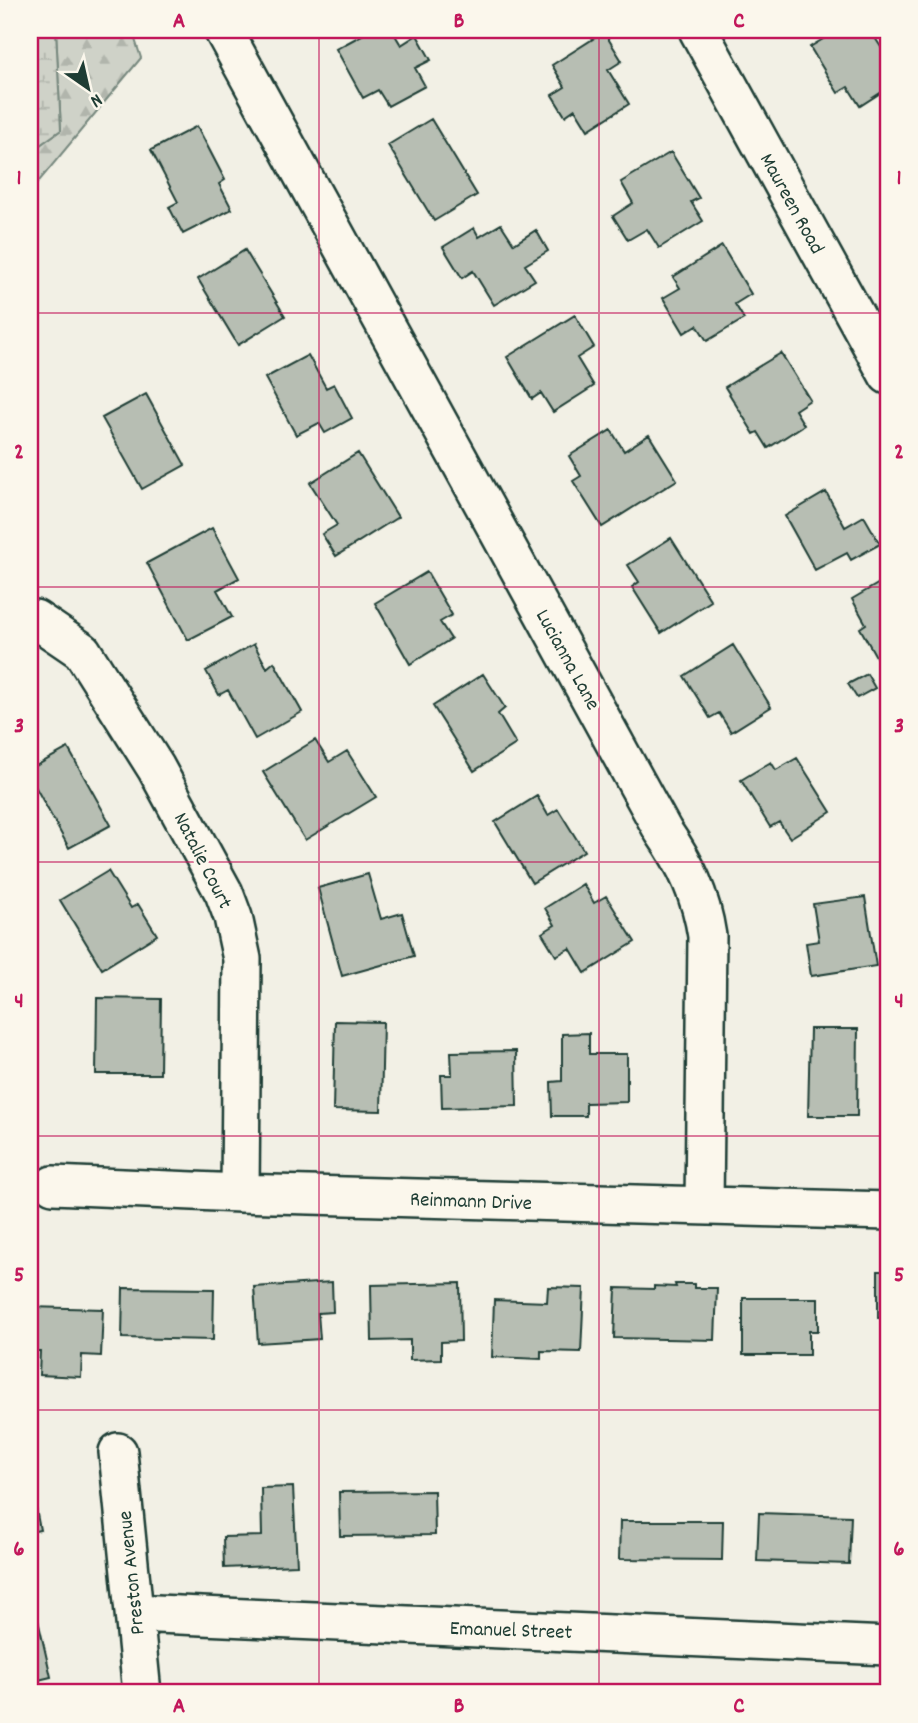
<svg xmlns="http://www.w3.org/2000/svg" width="918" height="1723" viewBox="0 0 918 1723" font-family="Dekko,sans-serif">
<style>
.forest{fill:url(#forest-firs);stroke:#77887e;stroke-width:2}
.wetland{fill:url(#wetland-marsh);stroke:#77887e;stroke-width:2}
.building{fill:#b7beb3;stroke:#1f3d34;stroke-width:2}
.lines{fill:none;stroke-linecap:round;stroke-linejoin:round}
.street-casing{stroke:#1f3d34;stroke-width:42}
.street{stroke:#fbf7ec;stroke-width:37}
.grid{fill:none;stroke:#c2185b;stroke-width:2;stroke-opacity:0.55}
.labels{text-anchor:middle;stroke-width:6;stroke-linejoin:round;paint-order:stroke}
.street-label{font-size:21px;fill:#1f3d34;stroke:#fbf7ec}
.neatline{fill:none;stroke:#c2185b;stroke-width:2.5}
.grid-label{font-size:23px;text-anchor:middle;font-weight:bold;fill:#c2185b}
</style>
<defs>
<pattern id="forest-firs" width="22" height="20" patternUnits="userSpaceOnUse" patternTransform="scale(1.75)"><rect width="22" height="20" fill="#cfd2c8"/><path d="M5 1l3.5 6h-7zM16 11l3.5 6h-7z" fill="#b1b5ac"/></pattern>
<pattern id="wetland-marsh" width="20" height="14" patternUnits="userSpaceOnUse" patternTransform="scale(1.75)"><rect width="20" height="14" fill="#cfd2c8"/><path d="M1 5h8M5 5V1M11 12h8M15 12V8" fill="none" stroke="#b1b5ac"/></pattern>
</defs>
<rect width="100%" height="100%" fill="#f2f0e5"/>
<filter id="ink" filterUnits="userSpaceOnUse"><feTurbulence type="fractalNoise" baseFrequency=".0143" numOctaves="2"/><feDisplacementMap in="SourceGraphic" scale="14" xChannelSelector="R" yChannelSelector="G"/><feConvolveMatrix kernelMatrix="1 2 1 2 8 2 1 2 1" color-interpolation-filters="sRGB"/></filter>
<g filter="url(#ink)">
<path class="forest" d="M56,30h76l9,28 -111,134v-40l31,-22z"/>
<path class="wetland" d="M30,30h26l5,100 -31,22z"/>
<path class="building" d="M371,30h21l9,15 16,-10 14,25 -16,8 10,18 -37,20 -10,-16 -15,8 -27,-49z
M533,30h21l-16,9z
M838,30h4l5,7 11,-7h12l18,28v30l-28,18 -12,-19 -10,6 -28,-46z
M604,32l18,29 -14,9 21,34 -41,26 -13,-21 -10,7 -13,-21 13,-8 -13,-22z
M431,119l46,76 -43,26 -46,-76z
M197,126l28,54 -6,4 13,25 -49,25 -14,-27 9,-5 -27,-52z
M671,152l28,46 -8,4 12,19 -44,27 -12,-19 -19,11 -15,-24 20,-13 -12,-21z
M501,224l13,20 22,-14 12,21 -23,14 10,15 -41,25 -21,-34 -11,7 -19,-31 31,-19 5,9z
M722,246l29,48 -16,10 9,15 -37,22 -10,-16 -13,8 -21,-35 17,-10 -7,-11z
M245,250l40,66 -47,29 -40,-66z
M575,315l19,32 -17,11 17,28 -41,26 -12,-19 -9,6 -25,-42z
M781,353l29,47 -15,10 9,15 -36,23 -10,-16 -4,2 -29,-47z
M308,355l18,33 8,-4 18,34 -27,15 -6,-10 -23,12 -31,-57z
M146,394l39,71 -43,24 -40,-71z
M611,430l13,21 25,-16 28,45 -75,47 -29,-46 8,-5 -12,-20z
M358,453l40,64 -62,39 -14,-22 15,-9 -27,-42z
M826,492l19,35 19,-11 16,28 -29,16 -4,-7 -32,17 -30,-54z
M212,528l27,50 -22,12 15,27 -44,23 -41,-77z
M671,538l40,63 -50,32 -29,-46 7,-5 -11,-17z
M427,572l25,43 -12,7 11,17 -41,25 -35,-61z
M888,578v100l-28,-50 6,-4 -14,-25z
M254,644l13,24 7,-6 28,50 -47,27 -27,-49 -9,5 -13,-24z
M733,645l38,62 -40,25 -12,-19 -9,5 -26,-42z
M483,674l22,34 -7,6 18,30 -42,27 -41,-65z
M867,674l8,14 -18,10 -9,-14z
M315,740l14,22 18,-11 29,46 -71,43 -42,-68z
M68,748l43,77 -42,23 -39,-71v-8z
M797,758l34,54 -41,26 -11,-16 -9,5 -29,-47 30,-18 5,8z
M537,796l11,19 10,-6 26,42 -52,32 -37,-61z
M108,871l23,37 7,-4 19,31 -55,34 -42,-69z
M368,874l13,45 21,-6 12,43 -72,20 -24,-88z
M583,884l11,19 12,-7 29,46 -50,31 -15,-25 -14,8 -14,-23 13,-8 -10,-17z
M865,897l11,69 -65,10 -5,-33 13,-2 -6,-37z
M97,998l64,1 -1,75h-64z
M335,1021l48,1 -2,89 -48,-1z
M810,1029h48l-1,87h-49z
M589,1033v21h38v48l-41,1v13h-34l-1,-34 11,-1v-47z
M516,1051l1,55 -75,2 -1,-33h11l-1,-23z
M878,1271h10v62l-1,-15h-9z
M332,1282l1,30 -15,1 2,26 -62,4 -4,-56z
M460,1283l1,58 -20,1v17l-31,1v-20l-38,1 -1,-56z
M675,1284h19v4h23l-2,52 -101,-2 2,-50 38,1v-3l22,1z
M548,1287l36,1 -3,64 -40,-1v8l-49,-2 2,-57 53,2z
M123,1288l91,1 -1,51 -91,-2z
M743,1298h75v33h-9v24h-66z
M30,1307l73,2 -2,47 -19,-1 -1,22 -42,-2 1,-24h-10z
M30,1477l10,53 -10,2z
M293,1487l4,78 -73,3 -1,-31 39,-1 -1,-48z
M434,1491l1,44 -95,1 -1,-44z
M759,1513l92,3 -2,48 -92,-3z
M620,1521h103l-1,39 -103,-1z
M35,1607l16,70 -21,5v-74z"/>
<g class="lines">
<g class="street-casing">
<path id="street" d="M223,30l440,801c23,33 38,65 44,105l-3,270
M698,30l190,345
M35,619l47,32 74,117 68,125 9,24 9,42 -2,234
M53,1185l187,8 648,18
M118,1452l24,241
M134,1613l754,33"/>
</g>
<use href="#street" class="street"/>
</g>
</g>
<path class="grid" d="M319,30v1663M599,30v1663M30,313h858M30,587h858M30,862h858M30,1136h858M30,1410h858"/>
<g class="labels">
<g class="street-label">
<text transform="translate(793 203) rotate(61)" y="7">Maureen Road</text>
<text transform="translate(569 659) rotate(61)" y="7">Lucianna Lane</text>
<text transform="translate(204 860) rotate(63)" y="7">Natalie Court</text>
<text transform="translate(471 1200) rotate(2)" y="7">Reinmann Drive</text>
<text transform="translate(130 1573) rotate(-96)" y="7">Preston Avenue</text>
<text transform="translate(511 1629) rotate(2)" y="7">Emanuel Street</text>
</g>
</g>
<rect width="918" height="1723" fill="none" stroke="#fbf7ec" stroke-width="77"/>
<g transform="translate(88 88) rotate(146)" stroke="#fbf7ec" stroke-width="5" paint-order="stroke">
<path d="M0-5L12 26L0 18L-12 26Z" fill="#1f3d34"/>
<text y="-10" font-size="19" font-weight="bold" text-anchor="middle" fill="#1f3d34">N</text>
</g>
<rect x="38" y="38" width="842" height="1646" class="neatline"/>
<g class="grid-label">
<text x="179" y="27">A</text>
<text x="459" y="27">B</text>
<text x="739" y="27">C</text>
<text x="19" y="184">1</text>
<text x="899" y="184">1</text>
<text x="19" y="458">2</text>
<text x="899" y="458">2</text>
<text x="19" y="732">3</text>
<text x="899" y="732">3</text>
<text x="19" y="1007">4</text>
<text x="899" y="1007">4</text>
<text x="19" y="1281">5</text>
<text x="899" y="1281">5</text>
<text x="19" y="1555">6</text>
<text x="899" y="1555">6</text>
<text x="179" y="1712">A</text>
<text x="459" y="1712">B</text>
<text x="739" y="1712">C</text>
</g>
</svg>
